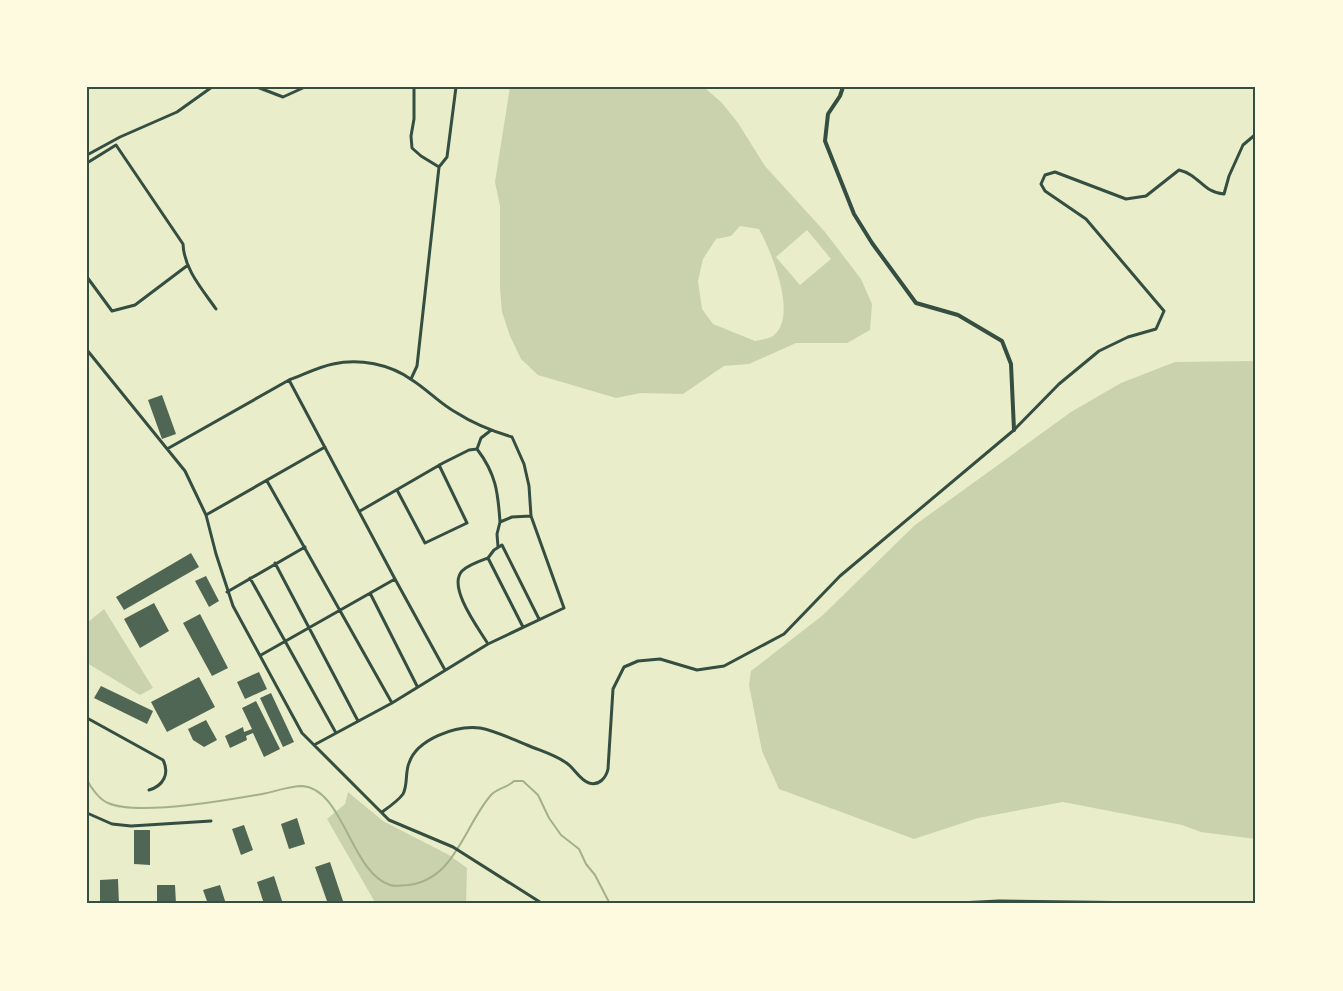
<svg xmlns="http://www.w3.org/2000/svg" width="1343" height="991" viewBox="0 0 1343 991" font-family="'DejaVu Sans',sans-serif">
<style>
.green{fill:#cad2ad;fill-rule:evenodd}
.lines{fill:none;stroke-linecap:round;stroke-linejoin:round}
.stream{stroke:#a3b18a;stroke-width:2}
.building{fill:#4f6655}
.minor{stroke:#344e41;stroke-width:3}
.tertiary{stroke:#344e41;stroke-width:4}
.motorway{stroke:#344e41;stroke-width:5}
.neatline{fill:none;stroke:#344e41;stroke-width:2}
</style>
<rect width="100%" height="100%" fill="#e9edc9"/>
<path class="green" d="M510,87h194l18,16 16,20 27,43 60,66 36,47 11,25 -2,26 -23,13h-51l-47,21 -25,2 -41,28 -42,-1 -25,5 -78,-23 -17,-16 -11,-23 -8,-24 -2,-24v-82l-5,-24zM740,226l19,3c12,22 40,88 14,107 -5,3 -13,4 -18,5l-42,-17 -11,-15 -4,-28 5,-22 13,-20 15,-3zM807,230l24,29 -31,26 -24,-28z
M1256,361v478l-55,-7 -19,-7 -119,-23 -85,16 -64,21 -135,-50 -17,-38 -13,-66 2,-14 72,-56 92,-90 156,-113 50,-29 54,-21z
M104,609l49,79 -13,7 -53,-32v-40z
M348,792l35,29 66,34 18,13 -1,36h-90l-49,-85 18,-15z"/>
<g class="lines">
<path class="stream" d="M87,780c4,8 13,20 21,23 29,13 121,-3 154,-9 12,-2 27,-8 40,-8 41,2 49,87 88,99 5,2 12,0 18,0 47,-5 56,-59 83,-90 6,-7 16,-7 23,-14h9l15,14 11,23 12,17 18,14 7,15 9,11 15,29"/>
</g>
<path class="building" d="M162,395l14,39 -14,5 -14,-39z
M191,553l8,14 -75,43 -8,-13z
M206,576l13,25 -10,6 -14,-26z
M154,603l15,28 -29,17 -16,-29z
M200,614l28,54 -16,8 -29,-53z
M259,672l8,17 -22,10 -8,-17z
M199,677l16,30 -48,25 -16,-30z
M101,686l52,25 -6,13 -53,-26z
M271,693l23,49 -11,5 -23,-49z
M256,701l24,48 -16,8 -11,-24 -7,3 1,4 -17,8 -5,-12 18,-9 1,5 8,-3 -10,-21z
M206,720l11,20 -13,7 -11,-7 -5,-11z
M297,818l8,26 -16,5 -8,-25z
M244,825l9,25 -12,5 -9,-26z
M134,830h16v35l-16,-1z
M330,862l14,42h-16l-13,-37z
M274,876l9,28h-19l-7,-22z
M118,879l1,25h-19v-24z
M157,885h18l1,19h-19z
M220,885l6,19h-18l-5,-14z"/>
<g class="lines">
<path class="minor" d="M257,87l26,10 22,-10
M414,87v32l-3,17 1,12 9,8 18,11
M87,155l33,-18 57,-25 35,-25
M87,163l29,-18 67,99c1,25 19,45 33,65
M87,277l25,34 23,-6 53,-40
M87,350l98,121 21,44 10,39 17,52 69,127 87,87 64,27 90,57
M411,379l6,-13 22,-199 8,-10 9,-70
M289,380c14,-5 29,-13 44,-16 26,-6 57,0 79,16 16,10 28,24 45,33 17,11 35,18 55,24l12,27 5,22 2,30 33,92 -76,36 -96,59 -78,42
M490,431l-9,7 -4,11c19,25 21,43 23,73
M167,449l122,-69 106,199 -134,76
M267,481l125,222
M397,490l28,53 42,-20 -28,-58
M360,511l83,-48 26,-13 8,-1
M206,515l119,-68
M498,547l-1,-13 3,-12 12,-5 19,-1
M488,558l6,-8 8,-5 37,74
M275,563l83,158
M250,578l86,155
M395,579l50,91
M227,592l78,-45
M370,593l47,93
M488,644c-9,-15 -41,-57 -26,-73 6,-6 18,-10 26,-13l35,69
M87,718l76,42c7,14 0,26 -14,30
M382,812c7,-5 16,-11 21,-18 5,-9 2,-22 6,-31 8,-24 47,-38 71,-35 16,3 32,11 47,17 14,6 26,9 38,17 9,5 14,18 24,21 10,3 17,-5 19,-14l5,-80 11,-22 14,-6 22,-2 37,11 27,-4 60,-32 56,-58 174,-146 45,-46 40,-33 29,-14 28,-8 8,-18 -78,-92 -41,-28 -4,-7 4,-9 10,-3 71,27 20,-3 33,-26c21,5 23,22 45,24l5,-18 14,-31 13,-11
M87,813l25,11 19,2 80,-5"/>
<path class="tertiary" d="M843,87l-3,9 -12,18 -3,27 29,73 18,29 44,60 42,12 44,26 9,23 3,66"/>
<path class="motorway" d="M959,904l40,-2 155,2"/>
</g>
<rect width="1343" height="991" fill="none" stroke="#fefae0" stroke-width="177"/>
<rect x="88" y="88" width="1166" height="814" class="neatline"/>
</svg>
